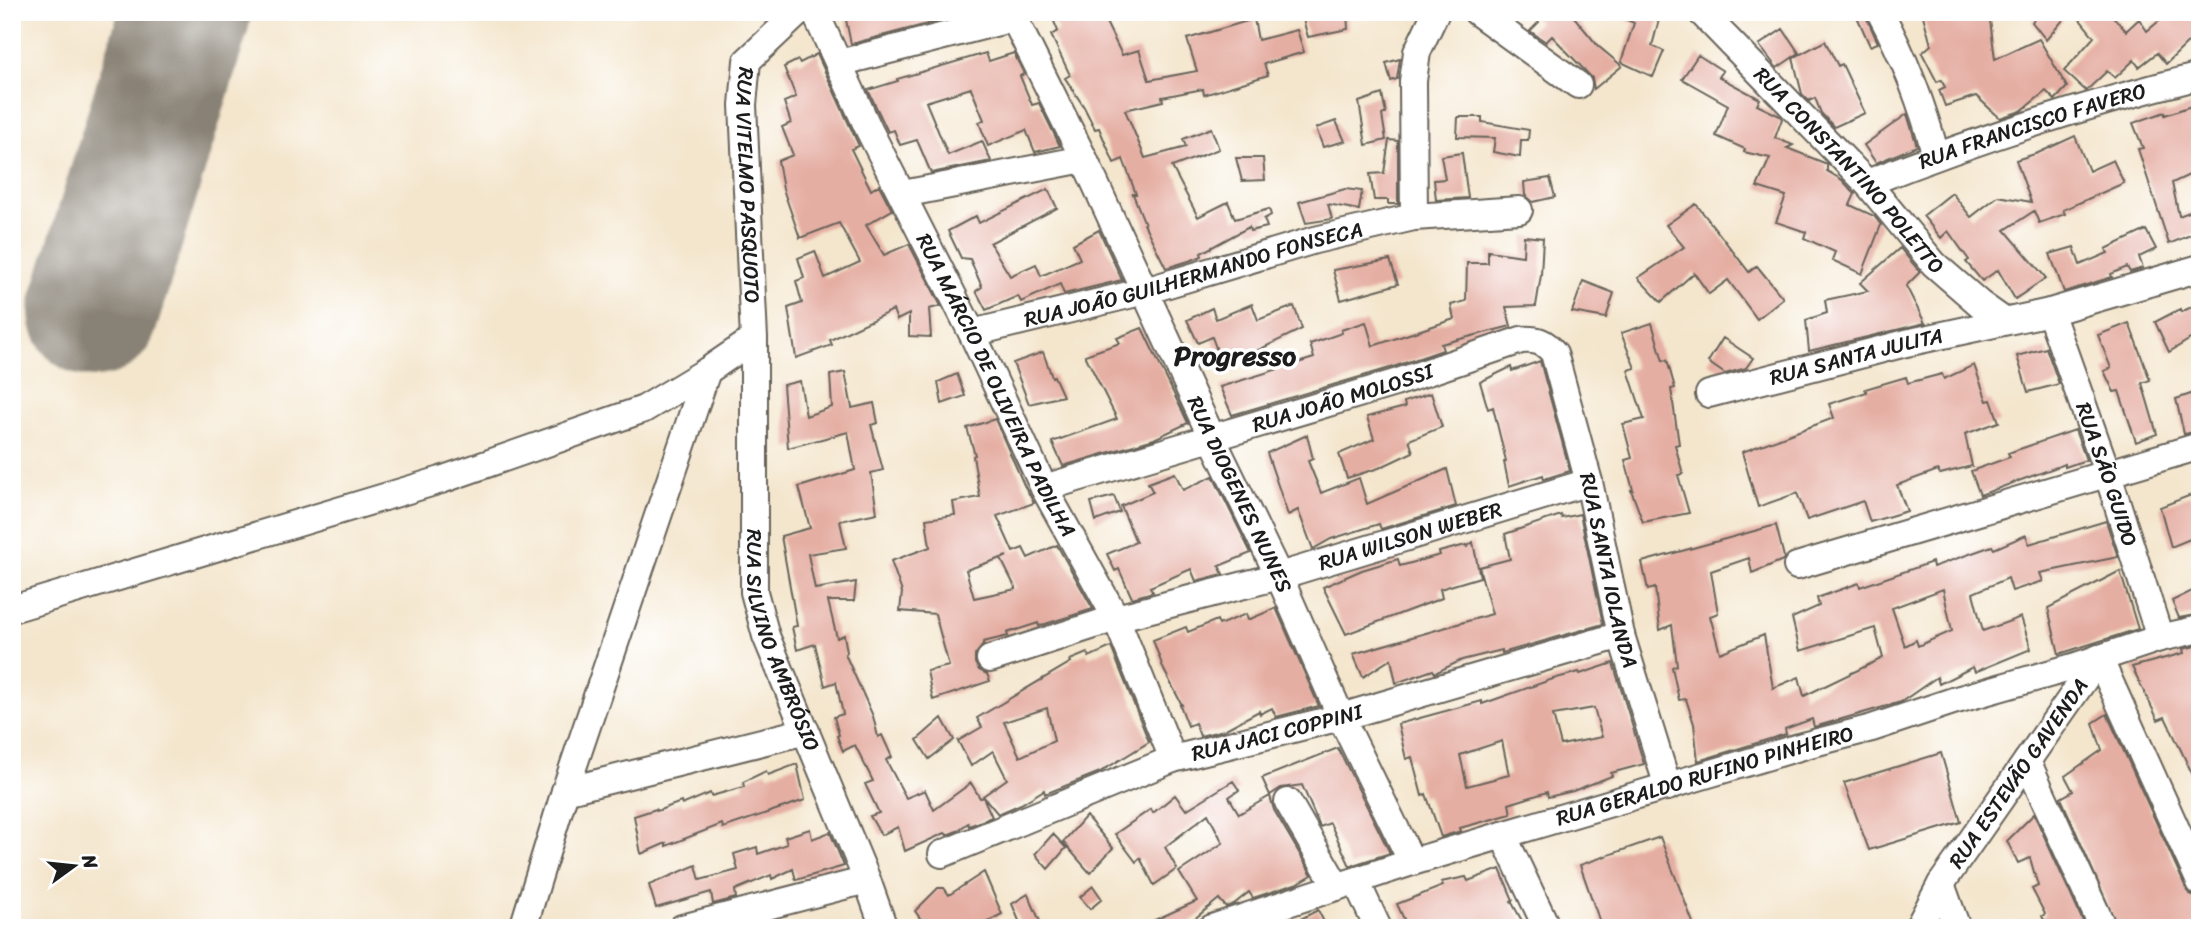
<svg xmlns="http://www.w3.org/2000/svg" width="2212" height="940" viewBox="0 0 2212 940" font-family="Sriracha,sans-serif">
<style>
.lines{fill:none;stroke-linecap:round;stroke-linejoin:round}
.runway{stroke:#888174;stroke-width:130}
.building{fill:#e5aea3;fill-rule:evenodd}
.minor-casing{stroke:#68635a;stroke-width:30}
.minor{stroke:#fff;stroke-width:26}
.labels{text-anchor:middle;stroke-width:7;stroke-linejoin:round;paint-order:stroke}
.street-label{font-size:21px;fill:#1c1c1c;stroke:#fff}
.district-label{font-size:28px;font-weight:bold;fill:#1c1c1c;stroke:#fff}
</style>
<rect width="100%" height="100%" fill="#fff"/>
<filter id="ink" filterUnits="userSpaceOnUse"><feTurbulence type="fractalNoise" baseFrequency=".0143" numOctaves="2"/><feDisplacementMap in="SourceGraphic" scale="14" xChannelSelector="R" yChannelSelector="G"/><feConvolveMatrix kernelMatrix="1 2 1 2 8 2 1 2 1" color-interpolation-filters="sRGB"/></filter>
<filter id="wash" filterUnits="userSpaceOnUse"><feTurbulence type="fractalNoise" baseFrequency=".00686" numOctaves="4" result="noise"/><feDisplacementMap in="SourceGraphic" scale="28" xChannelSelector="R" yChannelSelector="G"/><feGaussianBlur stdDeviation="1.57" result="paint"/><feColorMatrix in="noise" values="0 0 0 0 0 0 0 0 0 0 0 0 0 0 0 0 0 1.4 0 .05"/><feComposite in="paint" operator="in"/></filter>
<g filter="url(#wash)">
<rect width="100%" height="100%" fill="#f4e6cd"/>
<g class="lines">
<path class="runway" d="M94,312l92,-300"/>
</g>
<g id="blocks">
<path class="building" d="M875,12h98l-122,32 -6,-29z
M1050,12h51l21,43 17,-5 10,30 48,-9 -10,-32 67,-20 4,21 39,-10 7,22 -40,12 4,11 -64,20 -1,-6 -41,8 1,4 -38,9 20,48 41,-11 -3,-8 28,-11 8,21 -47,18 26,50 30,-15 7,17 34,-10 2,6 -7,4 3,8 -17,4 -1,-4 -48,26 1,3 -10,4 -26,8 -22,-44h1l-12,-30h3l-13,-35 -9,4 -15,-35 -4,1 -11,-22 -19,-29 5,-3 -19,-40 7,-4z
M1314,12h33l1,17 -40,8 -6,-21z
M1529,12h41l28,34 24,20 -28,23 -2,-11 -40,-42 -6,6 -16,-11 9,-9z
M1610,12h51l-9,34 12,5 -11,26 -32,-15 13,-39z
M1855,12h9l14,31 -8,3z
M1922,12h67l6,47 44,-20 28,48 -12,13 -9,-9 -25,20 -21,7 -24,-22 -31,10 -6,-16 6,-3 -4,-7 -4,2 -15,-29 9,-8z
M2039,12h31l-24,28 -14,-18z
M2074,12h35l17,19 13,-12 8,12 23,-19h30v19l-34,33 -9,-11 -18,14 -5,-7 -19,18 -8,-7 -21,20 -22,-20 30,-34z
M1783,29l16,24 -22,15 -18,-23z
M1825,41l13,25 4,-2 23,49 -31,14 -13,-14 -6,-15 -6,3 -7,-7 -9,-36z
M986,53l3,8 25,-8 10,21 -4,2 12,29 7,-2 21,43 -25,6 -9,-22 -38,16 -9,-24 5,-2 -13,-32 -45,14 22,53 34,-14 9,20 -60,12 -14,-33 -17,5 -6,-15 -6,2 -20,-42 30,-9 -1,-2z
M817,54l42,92 -8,3 20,41 8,-5 13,25 -26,15 18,30 25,-11 32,62 -12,3 2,28 -22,-1v-22l-12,6 -4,-10 -63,30 2,5 -36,13 -8,-50 14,-5 -6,-22 8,-3 -6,-20 17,-7 10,27 35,-16 -21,-39 -39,15 -17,-49 -5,-28 15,-6 -11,-28 9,-4 -7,-21 12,-5 -12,-30 14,-7 2,3z
M1698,55l25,16 -4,6 41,22 -3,6 23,11 2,3 -7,19 18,7 -6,3 40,16v7l15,9 13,14 -5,11 24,11 7,9 -19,49 -30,-14 3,-8 -31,-14 2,-6 -30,-10 10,-26 -29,-9 13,-29 -26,-6 1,-3 -29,-13 12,-31 -46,-26z
M1400,59l-3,20 -6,2 -5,-18z
M1382,94l4,19 -4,2 4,25 -20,5 -7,-43z
M2200,103v35l-9,2 9,22v8l-28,13 7,33 21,-8v23l-31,13 -31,-95 5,-1 -10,-25 32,-11v3z
M1907,114l10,32 -41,17 -12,-18z
M1458,117h24v5l47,8 -1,10h-7l-1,17 -27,-5 2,-14 -38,-1z
M1336,121l9,20 -22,6 -7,-19z
M2075,136l14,35 24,-11 11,23 -61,27 2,4 -26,9 -5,-12 -29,19 41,48 -31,21 -17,-29 -16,11 -16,-19 3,-2 -21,-29 -7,7 -18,-22 29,-23 19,24 27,-21 33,6 -15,-42 22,-7z
M1389,140l9,1v63h-10v-4h-14l-4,-26 14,-1z
M1462,153l6,45 -32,2 -2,-20 11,-1 -4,-23z
M1236,158h27l2,22 -23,1z
M1550,178l5,19 -22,5 -8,-7 -1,-13z
M1048,189l9,19 -67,35 20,33 26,-12 5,12 39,-17 -7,-15 26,-14 23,50 -58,14 -4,-10 -39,18 -3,-6 -32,14 -10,-19 6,-4 -12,-28 -9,-1 -13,-27 28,-15 3,7z
M1345,189l17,2 -3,19 -31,-6 4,15 -26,4 -7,-21z
M1696,204l53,68 8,-6 26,32 -26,21 -29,-39 -19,14 -15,-21 -33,29 -23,-24 46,-31 -18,-22z
M2146,230l10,19 -17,8 4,11 -13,4 -3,-5 -16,7 1,3 -48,15 -14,-38 24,-7 6,18 28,-12 -2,-4z
M1524,236l19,2 -2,37 -5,31 -30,1 5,19 -70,18 2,6 -53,18 -158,47 -12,-28 94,-29 -4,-14 32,-11 -1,-3 25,-8 7,24 81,-27 -3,-14 15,-4 1,-38h21v-12l35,5z
M1900,248l20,24 -14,14 19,37 -116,28 -3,-31 21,-7 -2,-13 43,-9 -8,-8z
M1390,260l8,24 -57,16 -8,-30z
M1583,281l31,12 -8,25 -34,-6z
M2200,303v30l-31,19 -14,-30 25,-13 1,3z
M1252,304l6,16 36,-14 8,23 -79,38 -11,-30 -14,6 -11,-23 25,-12 4,11z
M1652,323l11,38 4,-1 8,28 -4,1 8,55 -4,1 8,29 -5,1 11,38 -46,9 -12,-32h2l-8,-30 7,-2 -9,-34 21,-5 -16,-49 7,-2 -14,-35z
M2129,323l21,57 -8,3 15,51 -21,8 -17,-51 -5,1 -10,-21 7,-3 -13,-33z
M1142,328l46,95 -34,16 -91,27 -11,-24 65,-23 -32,-64 35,-12 -3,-5z
M1723,338l30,20 -7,10 -21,6 -17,-12z
M2046,348l13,36 -31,8 -11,-36z
M1043,352l9,25 2,-1 9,20 -34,8 -16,-41z
M1540,361l30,110 -26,8 -1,-4 -34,11 -5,-24 2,-1 -13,-54 -5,2 -8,-27 31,-15 1,4z
M1974,365l13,36 4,-1 8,22 -34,12 7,32 -32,8 -2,-4 -41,15 10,26 -37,11 -7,-21 -56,19 -10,-27 -39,14 -16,-55 92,-34 -5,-14 38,-12 -2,-3 41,-12 2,6 34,-9 2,5z
M845,372l7,36 22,-5 4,20 -7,2 12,45 -12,3 6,40 -37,8 6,27 -38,6 7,35 41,-7 -2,19h-26l9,37 7,-3 3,17 -2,2 28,62 5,21 4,-2 10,22 -6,3 20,38 19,-8 9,20 37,-27 9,15 3,-1 9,20 -23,9 -1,-3 -11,8 -10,4 -2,-2 -40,18 -7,-24 -17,8 -11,-19 9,-3 -14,-29 8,-3 -18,-36 -12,6 -6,-15 2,-1 -5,-18 9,-3 -7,-32 -11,4 -10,-42 -18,6 -5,-23 5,-1 -16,-90 29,-8 -11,-41 56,-17 -7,-38 -60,16 -5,-63 17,-4 6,35 26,-9 -2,-32z
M957,374l8,22 -23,8 -4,-22z
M2200,391v40l-16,3 -8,-35z
M1431,393l11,34 -33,13 4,12 -34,16 -32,10 -8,-24 35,-15 -7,-22 38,-10 -1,-5z
M995,419l29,66 10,18 -37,13 16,36 10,-4 5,10 29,-13 36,64 -54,17 -1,-3 -31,10 1,3 -25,6v3l-8,10v8l4,7 8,4 3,7 -57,19 -6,-29 22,-5 -14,-52 -35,-3 2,-19 -11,-31 39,-14 -4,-28 29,-4 -2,-13 27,-5 -7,-41 2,-1 -8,-27zM1007,556l-6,3 15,30 -42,9 -8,-28z
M2075,430l11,30 -21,7v-3l-85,31 -9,-24 39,-14 -2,-4z
M1307,435l6,24 -5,2 13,32 38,-15 8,26 80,-35 9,37 -75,23 -2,-5 -48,15 -18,10 -15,-39 -10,5 -21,-62z
M1175,473l8,17 30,-14 38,77 -32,13 4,8 -27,7 -5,-12 -41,18 3,5 -21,6 -13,-29 -4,2 -8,-17 29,-12 -15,-36 32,-14 -5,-9z
M2191,495l9,30v10l-29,12 -11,-40z
M1114,496l6,16 -24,9 -5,-19z
M1580,514l23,110 -101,29v-3l-40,10 -27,13 -2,-3 -37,13 -5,-24 -28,18 -10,-23 139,-40 -13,-47 31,-8 -5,-25 56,-19 1,3z
M2106,521l12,36 -78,16 3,8 -31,10 -4,-13 -35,15 10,38 38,-14 10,32 -56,23 -2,-5 -34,17 -2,-7 -36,25 -87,25 -2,-8 -27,10 1,5 -88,27 -4,-37 -8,-25 -7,1 -7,-33 5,-2 -5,-40 -12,5 -5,-42 -7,2 -6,-28 134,-37 8,32 -1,3 -31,13 -3,-15 -38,13 7,42 -8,3 10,37 44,-18 9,53 26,-11 5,19 79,-38 -8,-30 -75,23 -8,-33 27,-12 -2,-8 42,-15 1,4 72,-25 1,5 59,-21 2,3 32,-14 3,9zM1943,589l9,42 -34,15 -2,-6 -11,6 -13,-38z
M1473,542l7,35 -40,12 2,9 -96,36 -23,-47 39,-17 36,-11 2,7 40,-11 -1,-3 27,-7 1,2z
M2120,571l18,58 -79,25 -11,-46z
M2200,587v27l-21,4 -7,-17z
M1276,608l43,98 -43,11 -4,-9 -12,6 -1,-3 -35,19 -24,6 -5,-13 -7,3 -8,-21h2l-18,-35 -11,-30 33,-13 2,5 29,-12 2,5 27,-11 2,6z
M2200,645v145l-35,-73 -7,3 -26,-53 52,-14 -1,-4z
M1111,647l38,95 -49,30 -55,22 -1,-4 -23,14 -23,10 -15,-18 24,-17 -14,-28 -22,15 -13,-25 24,-14 -5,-9 94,-56 -1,-2 17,-7 2,4zM1047,708l7,33 -34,16 -16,-35z
M1613,663l31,101 -33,9 1,3 -39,15 -25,6 -1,-5 -38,12 2,10 -51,14 1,3 -20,6 -15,-43 -4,2 -10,-39 -6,2 -8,-35 84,-23v3l71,-25 26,-7 1,2zM1594,708l8,29 -41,8 -8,-30zM1502,741l7,34 -42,11 -7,-31z
M2107,714l79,174 4,6 7,3 3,5v22l-10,4h-72l-57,-130 12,-7 -8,-15 37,-26 -9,-27z
M942,718l12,22 -25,19 -12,-19z
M1338,748l52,105 -40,13 -20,-43 -10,4 -18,-42 -21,3 -11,7 -8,-17z
M1941,753l20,69 -92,28 -25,-67z
M797,764l8,36 -82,28 -1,-4 -56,22v-3l-25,11 -7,-38 22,-7 1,2 24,-9 1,3 28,-12 1,3 33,-9 -1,-5 23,-11 2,4z
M1233,781l6,9 -10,7 10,17 31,-18 4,14 38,65 -14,8 -45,15 -4,-6 -15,12 -8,3 -7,-8 -36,29h-46l60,-27 -18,-29 44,-29 -15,-29 -43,33 12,22 -23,16 -14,-27 -4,4 -21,-28 36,-25 2,4 22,-18 11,15z
M2034,814l52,114h-38l-6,-12 3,-2 -13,-25 6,-3 -8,-28 -12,5 -11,-22z
M1086,816l27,32 -23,25 -27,-31z
M810,829l2,10 18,-7 14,34 -48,14 -3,-11 -21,10 -1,-4 -36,15 1,8 -23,6 -2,-12 -55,16 -7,-23 47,-20 4,15 38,-10 -4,-16 23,-7 1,7 29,-10 -2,-7z
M1053,834l13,14 -18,21 -13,-15z
M1660,837l35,91h-93l-22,-63z
M1500,869l13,31 -2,1 15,27h-52l-4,-7 -17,7h-45l-11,-24 46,-18 -2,-4 25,-5 2,4z
M984,872l18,42 -27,14h-48l-12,-17 23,-23h6l5,7z
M1093,886l9,13 -12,10 -10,-12z
M1028,894l15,34h-21l-10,-24z
M1318,910l9,18h-44z"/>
</g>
</g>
<g filter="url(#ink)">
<use href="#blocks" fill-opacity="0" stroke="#68635a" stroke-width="2"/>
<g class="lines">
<g class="minor-casing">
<g id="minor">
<path id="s1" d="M799,12l-52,49 -4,44 11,234v253l12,44 101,244 17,48"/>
<path id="s2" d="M815,12l54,118 103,203 72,155 72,130 57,141"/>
<path id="s3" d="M1011,12l73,147 128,279 67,138 62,141 71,145"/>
<path d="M1477,12l101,73"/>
<path id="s4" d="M1701,12l166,171 67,81 46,40 24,17"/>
<path d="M1880,12c24,45 43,94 56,144"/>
<path d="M839,63l175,-45"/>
<path id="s5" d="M1867,183c108,-43 220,-79 333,-107"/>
<path d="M903,194l181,-35"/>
<path d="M1414,217l-1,-136 4,-29 19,-40"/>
<path id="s6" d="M2050,312l58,163 52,163"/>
<path id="s7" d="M972,333l173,-42 170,-51 99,-23 105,-7"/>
<path id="s8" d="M1709,394l197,-51 144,-31 150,-44"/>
<path id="s9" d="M1044,488l351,-105 126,-43c16,-1 23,1 33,13l35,129 32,153 47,152"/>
<path d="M1797,566l403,-120"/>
<path d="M12,609l429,-129 203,-71 63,-38 47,-32"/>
<path d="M2099,658l101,224"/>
<path id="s10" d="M990,659l126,-41 163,-42 310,-94"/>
<path d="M2027,761l76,167"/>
<path d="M565,791l241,-60"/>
<path d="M1288,802l49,85"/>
<path d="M1503,835l44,93"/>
<path id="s11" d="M942,854l231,-95 168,-42 280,-82"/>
<path d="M1356,881l22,47"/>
<path d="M523,928l42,-137 142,-420"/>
<path d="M682,928l185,-48"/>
<path id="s12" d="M1212,928l200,-66 394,-117 66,-17 81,-27 120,-34 87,-29 40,-9"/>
<path d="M1918,928l23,-44"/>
<path id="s13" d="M1957,928l-16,-44 158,-226"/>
</g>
</g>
<use href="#minor" class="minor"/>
</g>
</g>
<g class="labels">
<g class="street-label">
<text dy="7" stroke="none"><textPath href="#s5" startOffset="175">RUA FRANCISCO FAVERO</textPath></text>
<text dy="7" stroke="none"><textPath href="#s4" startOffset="217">RUA CONSTANTINO POLETTO</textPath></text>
<text dy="7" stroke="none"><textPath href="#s1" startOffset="196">RUA VITELMO PASQUOTO</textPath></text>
<text dy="7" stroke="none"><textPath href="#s7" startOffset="229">RUA JOÃO GUILHERMANDO FONSECA</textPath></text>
<text dy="7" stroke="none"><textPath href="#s8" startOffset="152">RUA SANTA JULITA</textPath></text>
<text dy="7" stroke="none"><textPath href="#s2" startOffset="415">RUA MÁRCIO DE OLIVEIRA PADILHA</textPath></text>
<text dy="7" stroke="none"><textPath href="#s9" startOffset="312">RUA JOÃO MOLOSSI</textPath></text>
<text dy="7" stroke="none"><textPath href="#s6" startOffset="172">RUA SÃO GUIDO</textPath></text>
<text dy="7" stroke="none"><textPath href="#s3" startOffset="534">RUA DIOGENES NUNES</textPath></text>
<text dy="7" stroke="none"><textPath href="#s10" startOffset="438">RUA WILSON WEBER</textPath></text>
<text dy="7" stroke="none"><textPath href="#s9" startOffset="761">RUA SANTA IOLANDA</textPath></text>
<text dy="7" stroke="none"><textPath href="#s1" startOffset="656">RUA SILVINO AMBRÓSIO</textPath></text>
<text dy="7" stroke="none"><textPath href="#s11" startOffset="357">RUA JACI COPPINI</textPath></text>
<text dy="7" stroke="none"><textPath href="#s13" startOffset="182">RUA ESTEVÃO GAVENDA</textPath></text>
<text dy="7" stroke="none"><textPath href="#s12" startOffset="516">RUA GERALDO RUFINO PINHEIRO</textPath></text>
</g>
<g class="district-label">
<text x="1235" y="365">Progresso</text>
</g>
</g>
<rect width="2212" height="940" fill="none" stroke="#fff" stroke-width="42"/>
<g transform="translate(74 866) rotate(75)" stroke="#ffffff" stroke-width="5" paint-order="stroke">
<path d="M0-5L12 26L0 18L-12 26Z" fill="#1c1c1c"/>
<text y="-10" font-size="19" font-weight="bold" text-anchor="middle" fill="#1c1c1c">N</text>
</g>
</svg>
